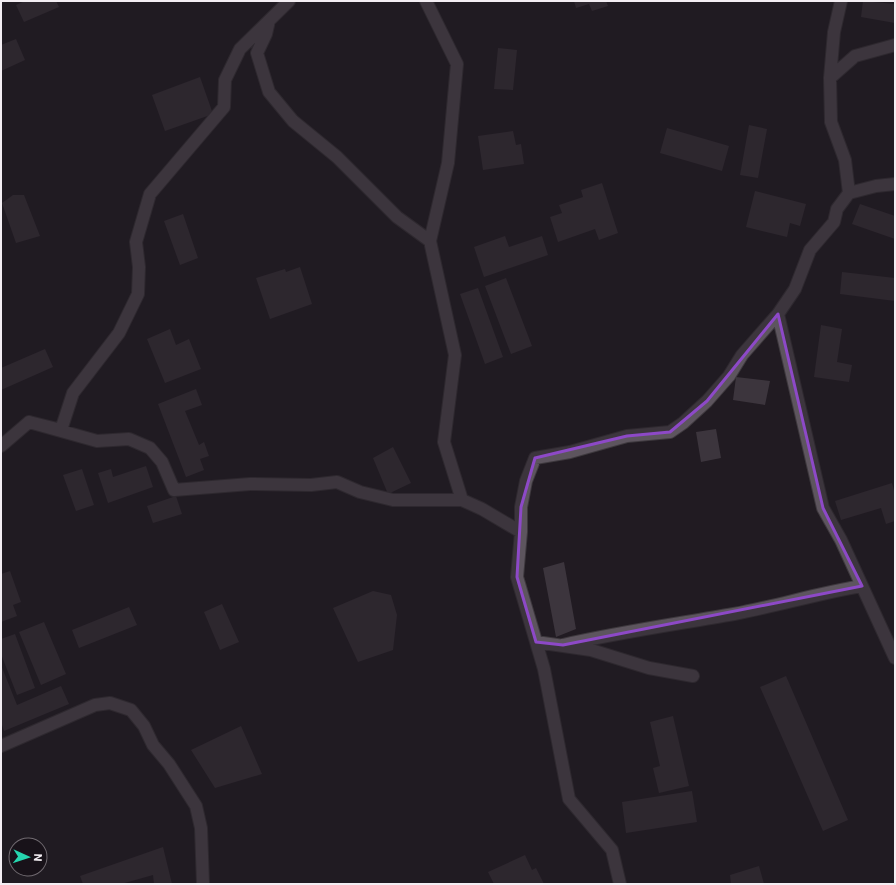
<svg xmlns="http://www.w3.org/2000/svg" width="896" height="885" viewBox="0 0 896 885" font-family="Roboto,sans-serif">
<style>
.building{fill:#3c353d}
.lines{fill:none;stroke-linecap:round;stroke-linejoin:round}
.minor-casing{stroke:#3e393e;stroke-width:14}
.minor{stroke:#5d555e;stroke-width:12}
.marked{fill:none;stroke:#8d49c7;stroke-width:3;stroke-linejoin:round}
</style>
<rect width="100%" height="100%" fill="#211b22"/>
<path class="building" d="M25,1h31l3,6 -35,15 -8,-17z
M574,1h32l2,5 -16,5 -3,-7 -13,4z
M863,1l32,3v19l-34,-6z
M16,39l9,21 -24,11v-26z
M498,48l19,2 -4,40 -19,-1z
M200,77l13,37 -48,17 -13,-36z
M749,125l18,4 -9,49 -18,-3z
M667,128l62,18 -7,25 -62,-18z
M513,131l3,14 5,-1 3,20 -41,6 -5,-34z
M602,183l16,50 -19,7 -4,-11 -37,13 -8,-25 12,-4 -3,-8 24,-8 -2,-7z
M755,191l51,13 -6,22 -10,-3 -3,14 -41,-10z
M13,195h11l16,41 -24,7 -14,-40z
M860,204l35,12v23l-43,-15z
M183,214l15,44 -18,7 -16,-44z
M505,236l4,11 33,-11 6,19 -64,22 -10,-30z
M300,267l12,37 -42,15 -14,-41 29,-9 1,3z
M842,272l53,6v23l-55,-7z
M506,278l26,68 -21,8 -26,-68z
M478,288l25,69 -18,7 -25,-70z
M821,325l21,4 -5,33 15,3 -3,17 -35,-5z
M170,329l6,16 13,-6 12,30 -36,14 -18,-44z
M45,349l8,18 -52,23v-22z
M736,377l34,4 -5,24 -32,-5z
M196,389l6,16 -17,6 14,34 5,-3 5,14 -9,3 4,11 -18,7 -28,-73z
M716,429l5,29 -20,4 -5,-30z
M393,447l18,36 -23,11 -15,-36z
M146,466l7,21 -45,16 -10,-30 13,-4 2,8z
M82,469l12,36 -18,6 -13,-36z
M892,483l3,11v27l-9,3 -5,-16 -40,12 -6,-19z
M176,496l6,18 -29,9 -6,-17z
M564,562l12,67 -20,8 -13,-69z
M10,571l11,31 -8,3 4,11 -16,6v-48z
M373,591l18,4 6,20 -4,35 -35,12 -25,-54z
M222,604l17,38 -19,8 -16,-38z
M129,607l8,18 -58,23 -7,-18z
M44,622l22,52 -25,11 -22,-53z
M15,634l20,54 -18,7 -16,-41v-15z
M1,665l16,40 44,-19 8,18 -65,27 -3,-9z
M786,676l62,144 -25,11 -63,-144z
M673,716l16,70 -30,7 -6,-25 7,-2 -10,-44z
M241,726l21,48 -47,14 -24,-38z
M692,791l5,31 -71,11 -4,-31z
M163,847l9,37h-18l-1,-9 -32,9h-38l-3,-8z
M525,855l7,15 4,-2 8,16h-50l-6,-12z
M759,866l5,18h-33l-1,-9z"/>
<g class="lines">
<g class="minor-casing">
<path id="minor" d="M289,1l-49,48 -15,31 -1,27 -74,87 -14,48 3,25 -1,27 -19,39 -46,60 -12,37 -32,-8 68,19 32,-2 21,9 12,14 12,28 76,-6 61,1 26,-3 23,10 33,8h69l20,9 39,23
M426,1l31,63 -9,99 -18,78 25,114 -11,87 18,58
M841,1l-7,31 -4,46 1,44 14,38 4,33
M269,21l-3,13 -9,19 12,39 24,29 44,36 60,60 33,24
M830,78l25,-22 40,-11
M778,314l45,194 18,32 54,118
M1,446l28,-24
M536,642l55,8 58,18 44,8
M563,645c57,-13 114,-21 171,-31 43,-8 85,-21 128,-28
M1,746l94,-41 15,-2 21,7 13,16 9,19 16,19 27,42 5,22 2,56
M620,884l-8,-34 -43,-51 -25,-130 -27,-92 4,-45v-25l5,-26 9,-23 35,-6 57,-16 43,-4 13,-9 24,-22 22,-25 13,-21 36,-41 17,-25 15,-39 24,-28 3,-13 12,-16 27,-7 19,-2"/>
</g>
<use href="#minor" class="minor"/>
</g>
<path d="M0 0H896V885H0ZM778,314l45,194 39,78 -299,59 -27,-3 -19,-65 4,-70 14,-49 92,-22 43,-4 37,-31z" fill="#211b22" fill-opacity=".55" fill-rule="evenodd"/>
<path class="marked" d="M778,314l45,194 39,78 -299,59 -27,-3 -19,-65 4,-70 14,-49 92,-22 43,-4 37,-31z"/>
<rect width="896" height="885" fill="none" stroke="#f3eef3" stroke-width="4"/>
<g transform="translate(28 857) rotate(93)"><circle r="19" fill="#181219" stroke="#706a70"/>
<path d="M0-3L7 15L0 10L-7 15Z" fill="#26d5ae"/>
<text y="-6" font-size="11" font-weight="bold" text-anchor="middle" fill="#f3eef3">N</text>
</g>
</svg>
